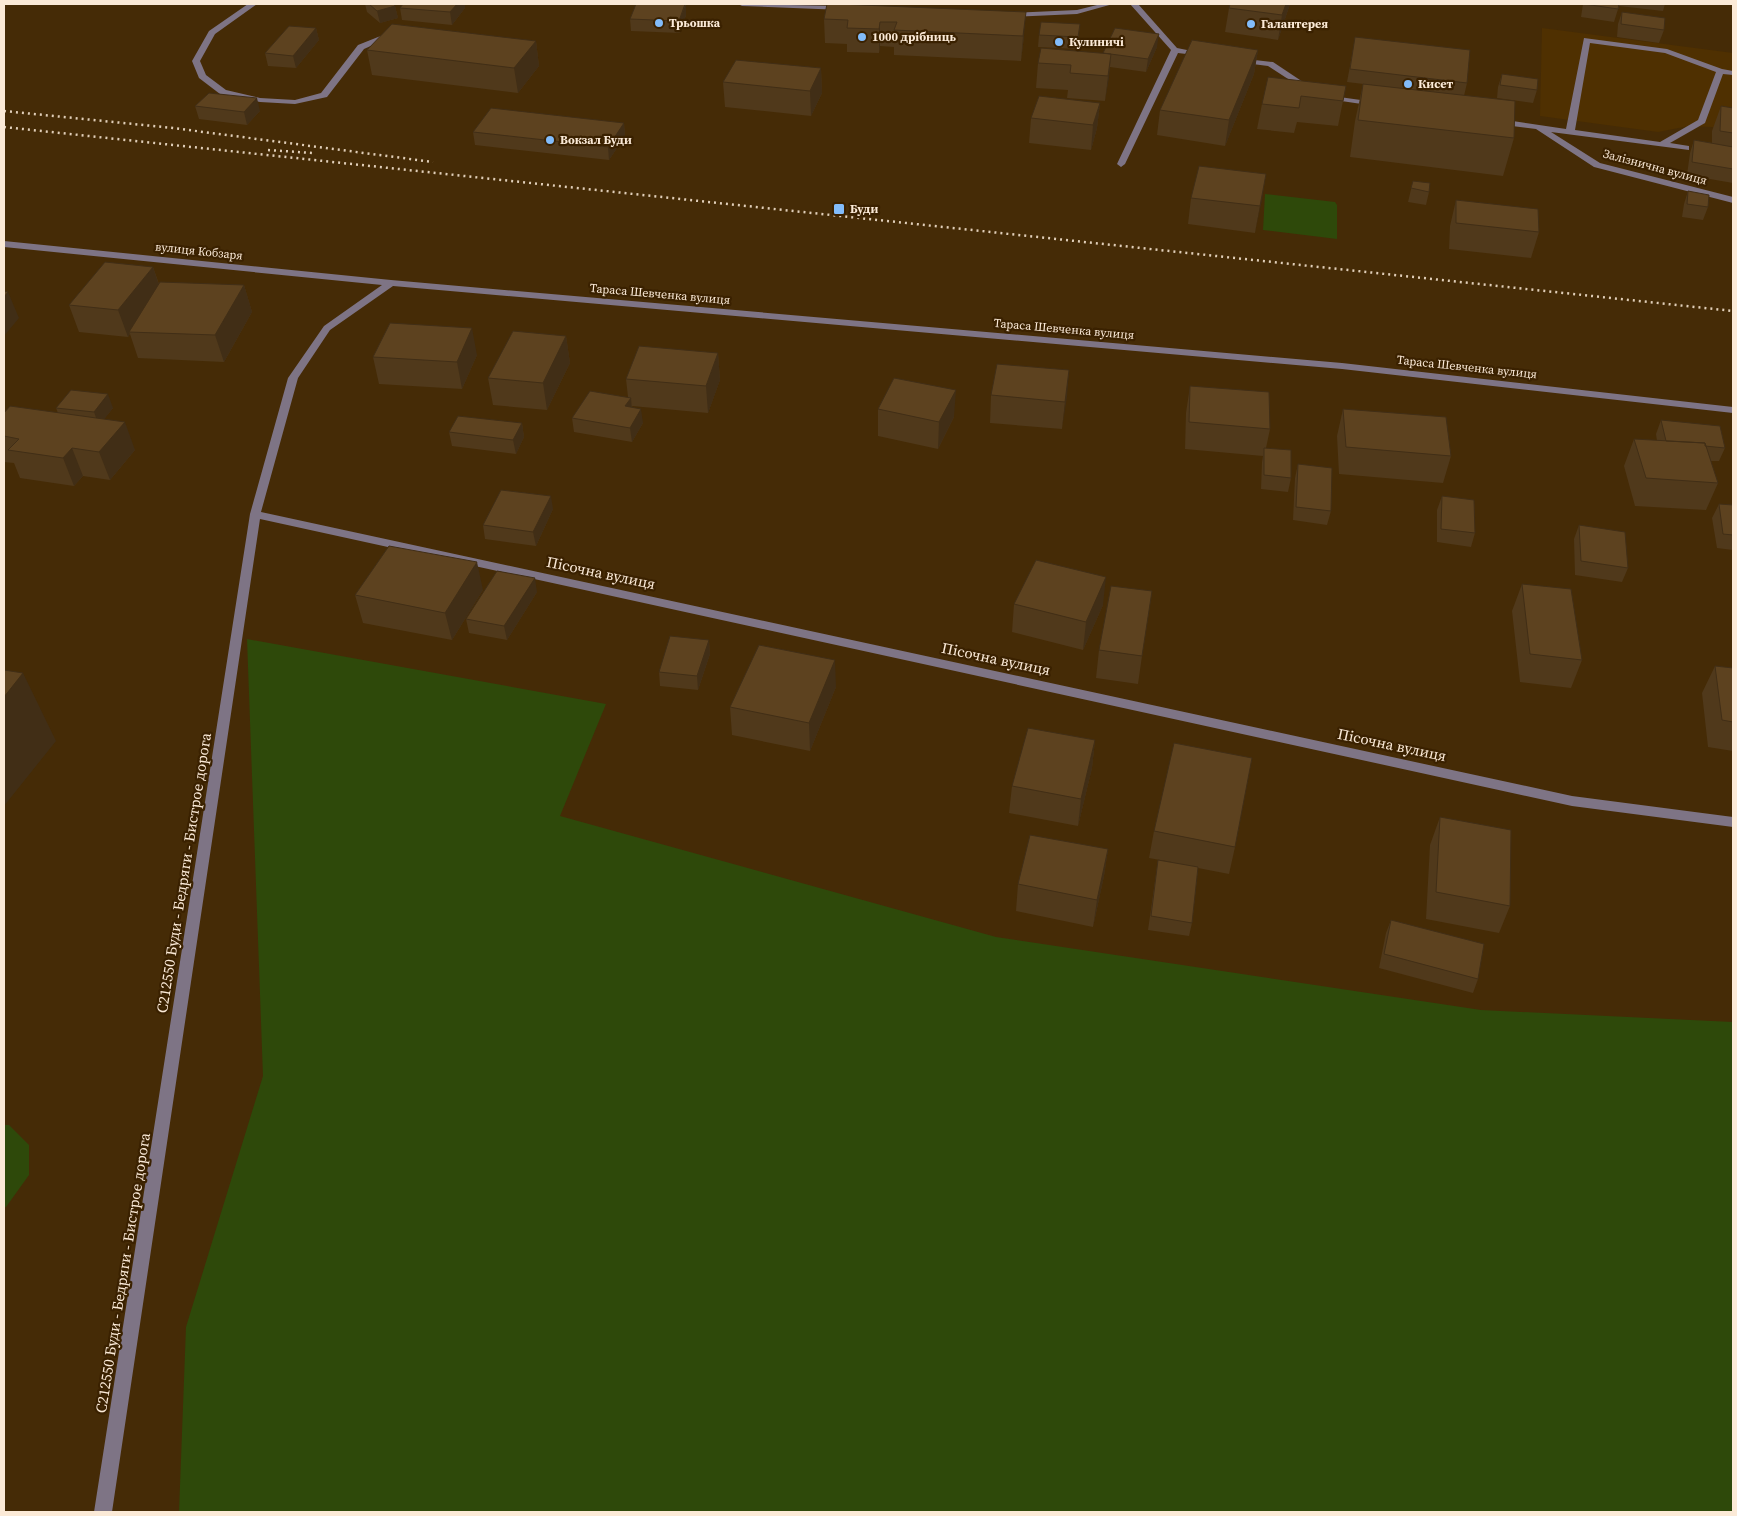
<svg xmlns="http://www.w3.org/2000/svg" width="1737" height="1516" viewBox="0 0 1737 1516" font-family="'Source Serif 4',serif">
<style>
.built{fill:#4f3001}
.green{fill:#2e490a}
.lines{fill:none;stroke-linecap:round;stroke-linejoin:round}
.minor{fill:#7e7485;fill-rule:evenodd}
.rail{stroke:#e1cfb9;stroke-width:2.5;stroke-dasharray:2 4;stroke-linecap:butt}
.wall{fill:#50391b}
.shaded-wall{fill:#412e16}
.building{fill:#5d421f;stroke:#412e16}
.poi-dot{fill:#82bcfa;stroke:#3a2100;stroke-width:2}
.labels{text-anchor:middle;stroke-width:4.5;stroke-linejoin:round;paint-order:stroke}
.far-poi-label{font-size:12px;font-weight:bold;fill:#fbead7;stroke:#3a2100;text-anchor:start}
.far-street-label{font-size:12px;fill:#fbead7;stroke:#3a2100}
.street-label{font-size:15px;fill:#fbead7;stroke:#3a2100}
</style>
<rect width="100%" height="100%" fill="#452b06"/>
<path class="built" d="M1542,28l191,25v75l-44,-2 -31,6 -118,-16z"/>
<path class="green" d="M1265,194l70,8 2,3v34l-74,-9z
M247,639l359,65 -46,112 436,121 485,73 252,12v490h-1554l7,-185 77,-251z
M4,1125h5l20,20v30l-23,32h-2z"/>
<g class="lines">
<path class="minor" d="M248,4h9l-42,30 -15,27 6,14 20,15 34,8 35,2 26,-7 37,-48 30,-12 7,2 -31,14 -37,48 -32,7 -35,-2 -40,-8 -21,-16 -7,-17 17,-30z
M738,4l105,2 4,2 -4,2 -101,-4z
M1101,4h12l-36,10 -69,3 -4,-2 4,-2 69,-3z
M1130,4h8l39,44 30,6 -4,2 -25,-3 -53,111 -4,3 -4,-3 54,-114z
M1584,38l83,11 55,20 11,2v4l-10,-1 -18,49 -35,20 19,3v4l-138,-18 49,31 133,34v6l-139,-36 -58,-38 -40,-5v-4l3,-1 67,10zM1590,43l75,10 51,19 -18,48 -38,22 -85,-12z
M1237,58l36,4 39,26 -7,2 -37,-24 -31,-4z
M1325,95l50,7 4,2 -4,2 -47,-7 -4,-2z
M4,241l387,39 951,83 391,44v6l-391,-44 -949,-83 -63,44 -32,48 -37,134 1311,284 161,21v10l-161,-21 -1312,-287 -148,993h-18l156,-998 38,-136 36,-52 58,-41 -378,-38z"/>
<path class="rail" d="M4,111l169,17 260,34
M4,127l1729,184
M268,150l45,3"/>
</g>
<path class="wall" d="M365,4h28l2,2 3,12 -18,5 -13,-11z
M403,4h62v4l-13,17 -50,-5 -2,-12z
M686,4v11l-6,18 -49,-2 -1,-12z
M827,4l197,32 -3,25 -127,-6v-8l-14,-1 -1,7 -32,-1v-8l-22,-1 -1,-24z
M1230,4h60l-12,36 -53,-8 4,-24z
M1583,4h82l-2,7 -44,-5 -5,16 -33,-5z
M1622,12l42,18 -5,13 -42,-6 1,-13z
M1080,24l-3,25 -39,-2 1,-12z
M316,28l3,12 -23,28 -28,-2 -3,-13z
M536,41l3,25 -21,27 -146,-18 -5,-25z
M1157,47l-11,25 -36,-5 -5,34 -38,-3 1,-8 -32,-2 2,-25 65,-10z
M1258,50l-4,24 -29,72 -68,-11 3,-25z
M1353,50l114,33 -3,13 50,42 -11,38 -153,-19 5,-36 8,-37 75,9 -91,-11z
M821,68l1,25 -11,23 -86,-9 -2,-25z
M1502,74l35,16 -4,13 -36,-5 1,-11z
M1346,86l-8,40 -41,-4 -3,11 -37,-4 5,-25z
M1100,103l-3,25 -6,22 -62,-7 2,-25z
M195,106l65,5 -13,14 -48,-6z
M1721,106l12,2v75l-46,-8 3,-22 4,-13 18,3v-12z
M624,123l1,13 -16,24 -134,-15 -2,-13z
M1266,174l-11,59 -67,-9 3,-26z
M1413,181l16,11 -3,13 -18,-3z
M1688,191l20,16 -5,13 -21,-3 2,-13z
M1456,200l83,32 -8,26 -82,-9 1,-23z
M153,267l6,17 85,1 8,27 -28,50 -86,-4 -8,-24 -2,3 -49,-5 -10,-27z
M566,336l4,27 -23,47 -54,-5 -5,-27z
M718,353l2,27 -12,33 -76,-7 11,17 -11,19 -58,-10 -2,-14 56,-21 -2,-18z
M477,355l-15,34 -83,-5 -6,-27z
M1069,370l-7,59 -72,-6 1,-28z
M1190,386l80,43 -4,19 25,30 -3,14 -27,-3 1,-27 1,-6 -78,-7 1,-36z
M56,408h57l-9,11 31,31 -25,30 -27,-4 -9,10 -54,-8 -6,-15 -10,-1v-49h54z
M878,409l76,8 -16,32 -60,-13z
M1343,409l108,47 -8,27 -104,-9 -2,-38z
M1661,420l64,28 -6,13h-9l8,22 -12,27 -71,-4 -11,-40 10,-27 23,2 -1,-7z
M522,423l2,14 -8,17 -64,-8 -3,-14z
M1298,464l33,47 -4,14 -34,-5 2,-42z
M1442,496l33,37 -4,14 -34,-5v-32z
M1719,504l14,1v45l-16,-2 -5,-30z
M553,509l-17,37 -51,-7 -2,-14z
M1579,525l49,43 -6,14 -47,-7 -1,-36z
M1522,584l60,76 -11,28 -51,-6 -8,-71z
M483,590l-31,50 -89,-17 -8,-28z
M537,592l-30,48 -38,-7 -3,-14z
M1014,604l89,1 -20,45 -71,-18z
M709,640l1,14 -12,36 -38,-4 -1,-14z
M1099,650l43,6 -4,28 -42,-6z
M1715,666l18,2v83l-25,-4 -6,-54z
M836,687l-26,64 -78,-16 -2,-28z
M1095,740l-3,28 -14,58 -69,-13 3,-27z
M1440,817l70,89 -11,27 -73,-14 4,-74z
M1154,831l81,16 -6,27 -31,-6 -6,55 -3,13 -41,-6 10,-70 19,3 -28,-5z
M1108,849l-4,27 -11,51 -77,-16 2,-27z
M1391,920l87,59 -5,14 -94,-25 7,-35z"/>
<path class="shaded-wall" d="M457,4h8v4l-13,17 -2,-13z
M686,4v11l-6,18 -1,-12z
M1286,4h4l-12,36 4,-25z
M395,6l3,12 -18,5 -3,-12z
M1026,12l-2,24 -3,25 2,-25z
M880,22v24l-1,7v-24z
M316,28l3,12 -23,28 -3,-12z
M1159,34l-2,13 -11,25 2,-13z
M536,41l3,25 -21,27 -4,-25z
M1258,50l-4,24 -29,72 4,-26z
M1111,54l-2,24 -4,23 3,-25z
M821,68l1,25 -11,23 -1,-25z
M257,98l3,13 -13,14 -3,-13z
M1100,103l-3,25 -6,22 2,-25z
M624,123l1,13 -16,24 -1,-13z
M1266,174l-4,26 -7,33 5,-27z
M153,267l9,27 -33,38 1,2 -2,3 -10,-27z
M244,285l8,27 -28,50 -9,-27z
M8,292l11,26 -15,18v-39z
M472,328l5,27 -15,34 -5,-27z
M566,336l4,27 -23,47 -4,-27z
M718,353l2,27 -12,33 -2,-27z
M1069,370l-2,27 -5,32 3,-27z
M956,390l-2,27 -16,32 1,-27z
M108,394l5,14 -14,18 -5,-14z
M631,398l1,13 -7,-5z
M641,409l2,14 -11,19 -2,-14z
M125,422l10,28 -25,30 -11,-28z
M522,423l2,14 -8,17 -3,-14z
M72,448l11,28 -9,10 -11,-28z
M551,496l2,13 -17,37 -3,-14z
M477,562l6,28 -31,50 -7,-27z
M1106,577l-3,28 -20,45 3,-28z
M535,578l2,14 -30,48 -3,-14z
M709,640l1,14 -12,36 -1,-14z
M835,660l1,27 -26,64 -1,-28z
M23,673l33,68 -52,65v-109z
M1095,740l-3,28 -14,58 3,-27z
M1108,849l-4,27 -11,51 4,-27z"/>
<path class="building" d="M369,4h24l2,2 -18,5z
M403,4h54l-7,8 -50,-4z
M636,4h49l-6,17 -49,-2z
M827,4h11l188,8 -3,24 -129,-6 3,-8h-17l-1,7 -32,-1 1,-8 -24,-1z
M1230,4h56l-4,11 -53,-7z
M1584,4h35l-1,5z
M1622,12l43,6 -1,12 -43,-6z
M1041,22l39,2 -2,13 -39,-2z
M392,24l144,17 -22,27 -147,-18z
M289,26l27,2 -23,28 -28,-3z
M1115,28l44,6 -11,25 -45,-6z
M1355,37l115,13 -3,33 -117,-14z
M1192,40l66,10 -29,70 -69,-10z
M1041,48l70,6 -3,22 -38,-3 1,-8 -33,-2z
M736,60l85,8 -11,23 -87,-9z
M1502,74l36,5 -1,11 -37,-5z
M1268,77l78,9 -3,15 -42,-5 -2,12 -37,-4z
M1363,84l152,17 -1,37 -156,-18z
M209,93l48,5 -13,14 -49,-6z
M1039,96l61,7 -7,22 -62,-7z
M1721,106l12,2v25l-13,-2z
M491,108l133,15 -16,24 -135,-15z
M1694,140l39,7v22l-41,-7z
M1199,166l67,8 -6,32 -69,-8z
M1413,181l17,2 -1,9 -18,-4z
M1688,191l21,4 -1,12 -21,-3z
M1456,200l82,9 1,23 -83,-9z
M105,262l48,5 -35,43 -49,-5z
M160,282l84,3 -29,50 -86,-3z
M4,291l4,1 -4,5z
M390,323l82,5 -15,34 -84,-5z
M513,331l53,5 -23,47 -55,-5z
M639,346l79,7 -12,33 -80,-7z
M997,364l72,6 -4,32 -74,-7z
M894,378l62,12 -17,32 -61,-13z
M1190,386l79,6 1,37 -81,-7z
M71,390l37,4 -14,18 -38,-4z
M590,391l41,7 -6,8 16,3 -11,19 -58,-10z
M10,406l115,16 -26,30 -27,-4 -9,10 -55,-8 11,-11 -15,-3v-23z
M1343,409l103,8 5,39 -105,-9z
M458,416l64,7 -9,17 -64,-8z
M1661,420l59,6 5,22 -20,-2v-3l-39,-2z
M1634,439l71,4 13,40 -72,-5z
M1264,448l27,2v28l-27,-3z
M1298,464l34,4 -1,43 -35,-4z
M501,490l50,6 -18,36 -50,-7z
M1442,496l32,4 1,33 -34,-4z
M1719,504l14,1v30l-10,-1z
M1579,525l46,7 3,36 -47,-7z
M389,546l88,16 -32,51 -90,-18z
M1036,560l70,17 -20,45 -72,-18z
M497,571l38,7 -31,48 -38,-7z
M1522,584l49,5 11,71 -52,-6z
M1111,586l41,5 -10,65 -43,-6z
M670,636l39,4 -12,36 -38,-4z
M759,645l76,15 -26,63 -79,-16z
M1715,666l18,2v54l-11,-2z
M4,670l19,3 -19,24z
M1028,728l67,12 -14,59 -69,-13z
M1174,743l78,15 -17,89 -81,-16z
M1440,817l71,13 -1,76 -74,-14z
M1030,835l78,14 -11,51 -79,-16z
M1158,860l40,7 -6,56 -41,-7z
M1391,920l93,24 -6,35 -94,-25z"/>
<g class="poi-dot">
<circle cx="659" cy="23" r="5"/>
<circle cx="1251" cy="24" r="5"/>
<circle cx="862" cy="37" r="5"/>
<circle cx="1059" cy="42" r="5"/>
<circle cx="1408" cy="84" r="5"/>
<circle cx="550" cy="140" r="5"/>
<rect x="833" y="203" width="12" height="12" rx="2.5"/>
</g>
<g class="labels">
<g class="far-poi-label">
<text x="669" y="27">Трьошка</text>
<text x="1261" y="28">Галантерея</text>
<text x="872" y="41">1000 дрібниць</text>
<text x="1069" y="46">Кулиничі</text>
<text x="1418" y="88">Кисет</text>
<text x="560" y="144">Вокзал Буди</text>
<text x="850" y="213">Буди</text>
</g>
<g class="far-street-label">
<text transform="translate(1655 167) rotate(15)" y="4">Залізнична вулиця</text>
<text transform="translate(199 251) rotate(6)" y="4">вулиця Кобзаря</text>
<text transform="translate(660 294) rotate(5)" y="4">Тараса Шевченка вулиця</text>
<text transform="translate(1064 329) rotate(5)" y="4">Тараса Шевченка вулиця</text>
<text transform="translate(1467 367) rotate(6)" y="4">Тараса Шевченка вулиця</text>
</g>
<g class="street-label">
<text transform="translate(601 573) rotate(12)" y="5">Пісочна вулиця</text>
<text transform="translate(996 659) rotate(12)" y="5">Пісочна вулиця</text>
<text transform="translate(1392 745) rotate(12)" y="5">Пісочна вулиця</text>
<text transform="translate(184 873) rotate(-81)" y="5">С212550 Буди - Бедряги - Бистрое дорога</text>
<text transform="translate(123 1273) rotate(-81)" y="5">С212550 Буди - Бедряги - Бистрое дорога</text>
</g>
</g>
<rect width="1737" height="1516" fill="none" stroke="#fbead7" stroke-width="10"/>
</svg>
